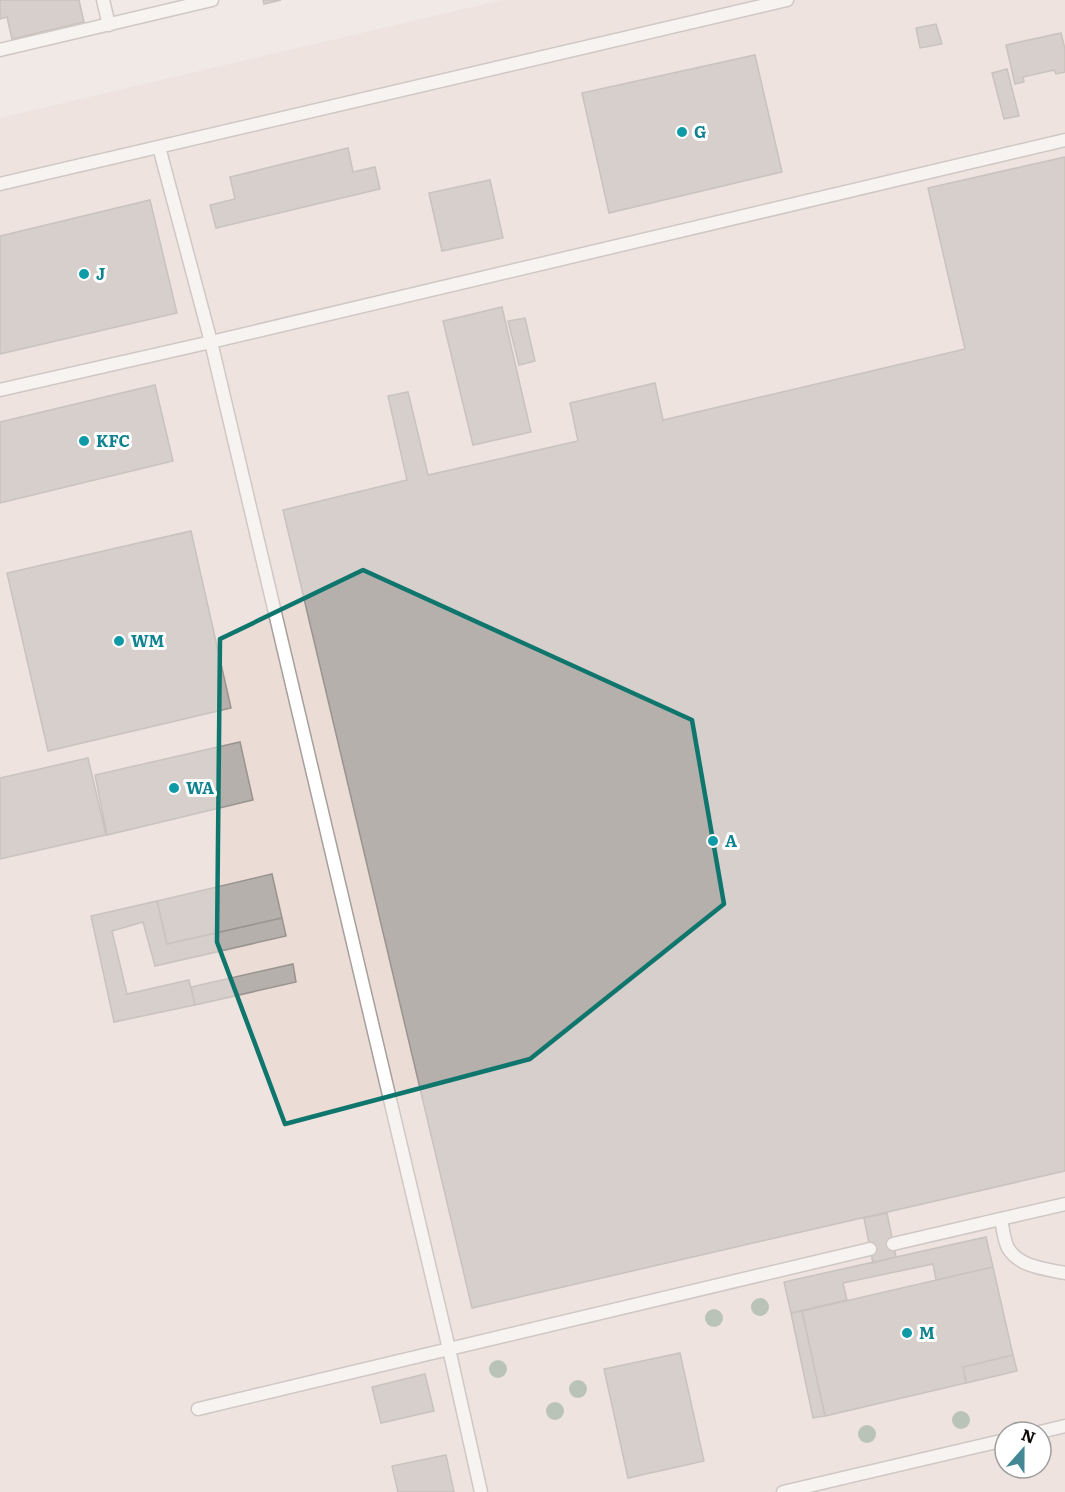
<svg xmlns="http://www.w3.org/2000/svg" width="1065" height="1492" viewBox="0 0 1065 1492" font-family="Literata,serif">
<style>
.built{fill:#ebdcd5;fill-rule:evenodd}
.building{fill:#b5b0ab;stroke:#99948f;stroke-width:1.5}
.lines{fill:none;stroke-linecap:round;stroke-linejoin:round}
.lane-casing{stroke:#a69f9c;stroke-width:15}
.lane{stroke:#fff;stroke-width:12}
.tree{fill:#799681}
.marked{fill:none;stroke:#0f766e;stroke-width:4.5;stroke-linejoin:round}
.culture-dot{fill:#0f9aa8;stroke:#fff;stroke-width:2}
.labels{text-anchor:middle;stroke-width:6;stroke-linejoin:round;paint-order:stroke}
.culture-label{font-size:16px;font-weight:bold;fill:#0d838f;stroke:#fff;text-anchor:start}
</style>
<rect width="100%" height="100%" fill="#f0e9e6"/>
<path class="built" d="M502,0h563v1492h-1065v-1374zM1005,1432h36v36h-36z"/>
<path class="building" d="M0,0h79l5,22 -72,17 -5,-22 -7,2z
M263,0h18l-17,4z
M936,24l6,20 -22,4 -4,-20z
M1061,33l4,16v23l-9,2 -2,-4 -31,7 1,5 -9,2 -9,-39z
M755,55l27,117 -173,41 -27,-120z
M1007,69l12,47 -15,3 -12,-46z
M348,148l5,24 22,-5 5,22 -164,39 -6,-23 25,-6 -5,-22z
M1065,157v1014l-593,137 -189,-798 124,-30 -19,-84 20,-4 20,83 150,-34 -8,-38 85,-20 8,37 302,-71 -37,-161z
M490,180l13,58 -61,13 -13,-58z
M150,200l27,113 -177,41v-118z
M502,307l29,125 -58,13 -30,-124z
M525,318l10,43 -16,4 -11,-44z
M155,385l18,76 -173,42v-81z
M191,531l40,177 -183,43 -41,-178z
M240,742l13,58 -146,35 -12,-60z
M88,758l18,77 -106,24v-81z
M272,874l10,44 -115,26 -10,-43z
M157,901l10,43 115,-26 4,18 -131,30 -12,-44 -31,9 15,63 62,-14 6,25 -81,17 -23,-106z
M293,964l3,18 -101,23 -4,-18z
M887,1213l9,44 -23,6 -9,-45z
M986,1237l7,30 -57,13 -3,-16 -90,19 4,17 -56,13 -7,-31z
M993,1267l20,88 -50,12 3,16 -141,33 -23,-105z
M802,1311l23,105 -12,2 -22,-105z
M680,1353l24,108 -76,17 -24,-109z
M1013,1355l4,16 -51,12 -3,-16z
M425,1374l9,37 -53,12 -9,-36z
M446,1455l8,37h-56l-6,-26z"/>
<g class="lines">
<g class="lane-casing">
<path id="lane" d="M103,0l6,25
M0,50l212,-50
M0,184l787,-184
M0,390l211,-48 -52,-195
M1001,1220c2,8 3,21 7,28 11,19 38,21 57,25
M893,1244l172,-40
M870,1249l-421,100 -238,-1007 854,-202
M198,1409l251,-60 32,143
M1040,1432l25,-6
M783,1492l222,-52"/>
</g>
<use href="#lane" class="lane"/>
</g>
<g class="tree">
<circle cx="760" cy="1307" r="9"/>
<circle cx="714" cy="1318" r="9"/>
<circle cx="498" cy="1369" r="9"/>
<circle cx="578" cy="1389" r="9"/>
<circle cx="555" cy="1411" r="9"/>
<circle cx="961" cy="1420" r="9"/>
<circle cx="867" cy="1434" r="9"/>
</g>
<path d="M0 0H1065V1492H0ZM363,570l329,150 32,184 -194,155 -245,65 -68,-182 3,-303z" fill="#f0e9e6" fill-opacity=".55" fill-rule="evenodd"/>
<path class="marked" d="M363,570l329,150 32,184 -194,155 -245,65 -68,-182 3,-303z"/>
<g class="culture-dot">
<circle cx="682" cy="132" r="6"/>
<circle cx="84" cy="274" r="6"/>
<circle cx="84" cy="441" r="6"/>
<circle cx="119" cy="641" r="6"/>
<circle cx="174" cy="788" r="6"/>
<circle cx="713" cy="841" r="6"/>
<circle cx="907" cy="1333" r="6"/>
</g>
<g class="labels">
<g class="culture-label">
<text x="694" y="138">G</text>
<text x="96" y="280">J</text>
<text x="96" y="447">KFC</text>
<text x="131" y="647">WM</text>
<text x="186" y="794">WA</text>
<text x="725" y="847">A</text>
<text x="919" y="1339">M</text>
</g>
</g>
<g transform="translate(1023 1450) rotate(21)"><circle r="28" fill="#ffffff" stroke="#9f9e9e" stroke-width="1.5"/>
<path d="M0-4.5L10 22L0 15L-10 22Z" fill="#448896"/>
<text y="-9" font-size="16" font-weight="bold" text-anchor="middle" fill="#0f0d0c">N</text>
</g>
</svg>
